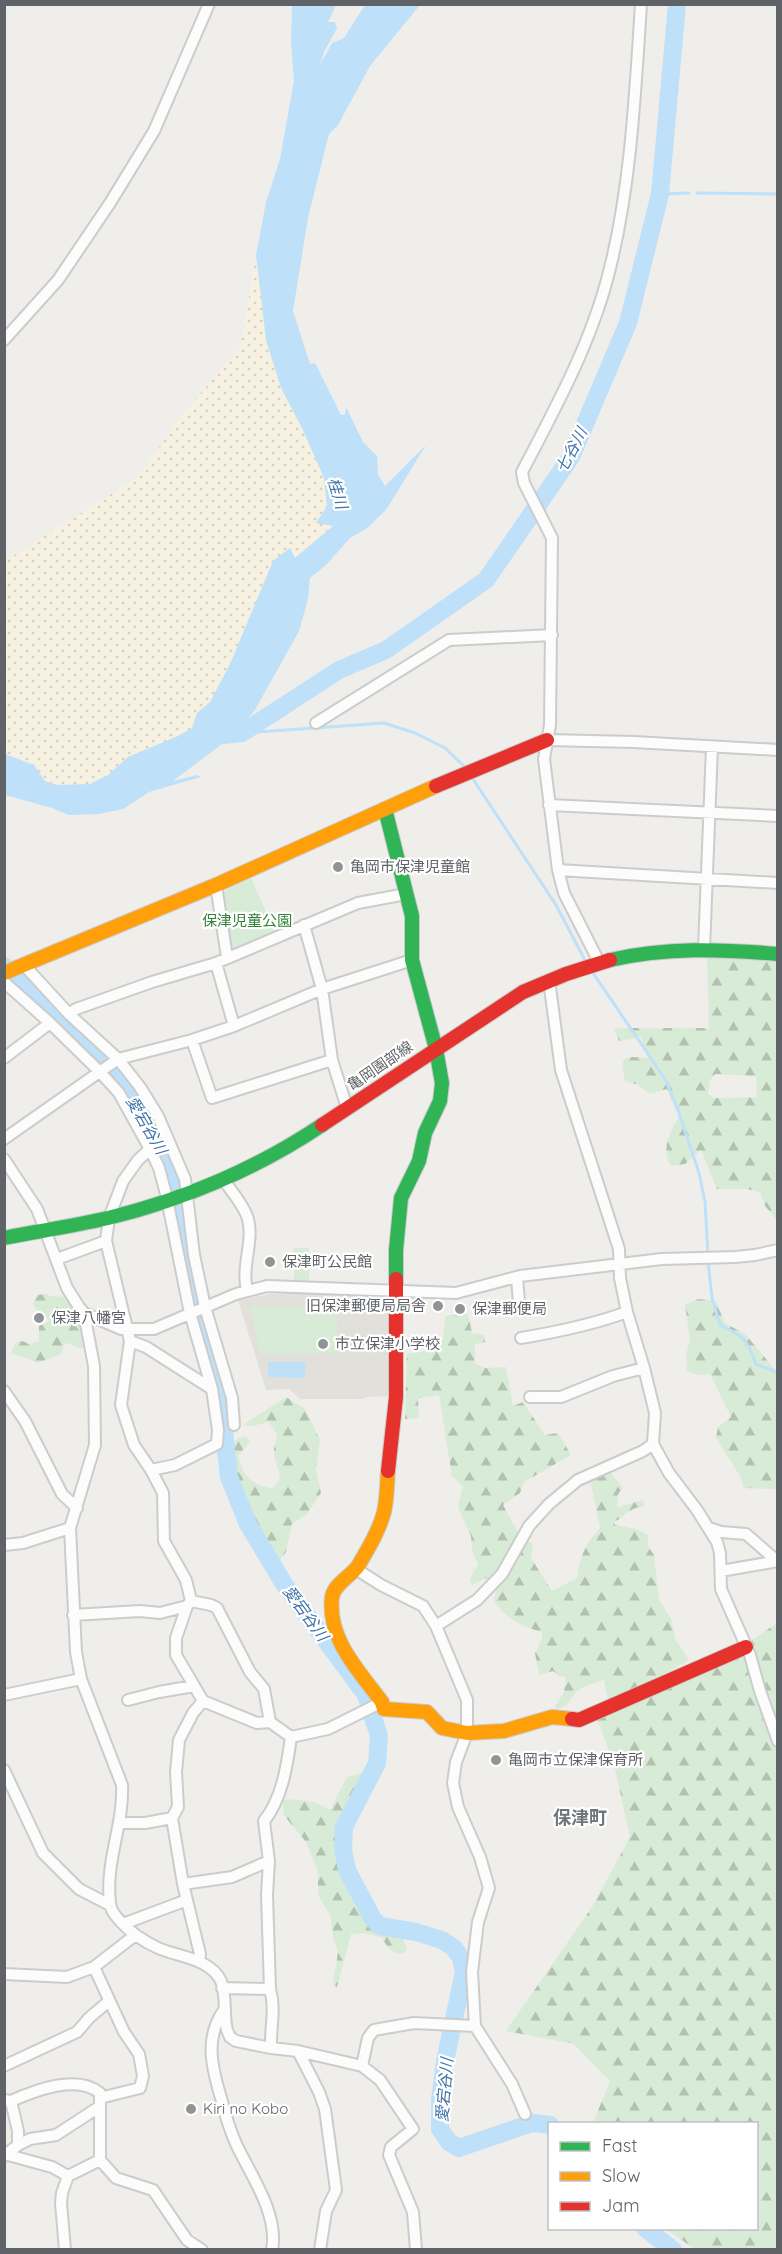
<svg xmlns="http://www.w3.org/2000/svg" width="782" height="2254" viewBox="0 0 782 2254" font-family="Quicksand,'Noto Sans JP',sans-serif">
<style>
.education{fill:#e2e0da}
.forest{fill:url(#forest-firs);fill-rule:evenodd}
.sand{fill:url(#sand-dots)}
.green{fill:#d8ebd6}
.water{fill:#bfe0f9}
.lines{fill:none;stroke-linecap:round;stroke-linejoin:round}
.stream{stroke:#bfe0f9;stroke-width:3}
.river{stroke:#bfe0f9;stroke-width:18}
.street-casing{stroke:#cbcccc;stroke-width:14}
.fast-casing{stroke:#cacacb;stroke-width:16}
.slow-casing{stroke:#cacacb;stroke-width:16}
.jam-casing{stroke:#cacacb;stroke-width:16}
.street{stroke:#fdfcfc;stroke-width:10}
.fast{stroke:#30b455;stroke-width:14}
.slow{stroke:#ff9f0a;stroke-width:14}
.jam{stroke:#e5322d;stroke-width:14}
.poi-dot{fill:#919496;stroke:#fff;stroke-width:2}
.labels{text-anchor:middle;stroke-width:4.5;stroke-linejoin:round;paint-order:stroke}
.poi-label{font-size:15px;fill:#5f6368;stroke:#fff;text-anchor:start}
.park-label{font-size:15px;fill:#348238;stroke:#fff}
.street-label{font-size:15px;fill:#5f6368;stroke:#fff}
.water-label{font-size:16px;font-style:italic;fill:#4174aa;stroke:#fff}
.quarter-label{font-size:18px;font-weight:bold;fill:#70757a;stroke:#fff}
</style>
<defs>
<pattern id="forest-firs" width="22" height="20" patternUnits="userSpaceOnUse" patternTransform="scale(1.5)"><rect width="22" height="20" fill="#d8ebd6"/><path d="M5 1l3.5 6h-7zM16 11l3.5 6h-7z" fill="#b2c2b1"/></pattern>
<pattern id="sand-dots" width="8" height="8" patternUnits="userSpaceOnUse" patternTransform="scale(1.5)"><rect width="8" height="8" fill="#f6f1e1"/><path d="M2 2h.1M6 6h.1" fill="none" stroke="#d5d1c4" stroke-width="1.8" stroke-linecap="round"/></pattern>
</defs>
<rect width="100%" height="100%" fill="#efeeea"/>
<path class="education" d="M270,1294h71l53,3 -1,99 -27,1 -2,2h-64l-11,-10 -23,1 -28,-90z"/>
<path class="forest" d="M707,958l70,3v259l-12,-14 -5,-14 -13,-3h-30l-16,-39 -16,14 -14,2c-11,-18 0,-37 10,-52l-6,-5 -8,-20 -17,5 -12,-9 -13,-4 -3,-14 2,-8 8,-2 16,1 -7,-21 -22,4 -5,-13h95zM715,1074l41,2 1,21 -44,1 -5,-4 2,-14z
M46,1294c7,4 11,1 18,3 12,3 20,40 21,51h-7l-11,-5 -3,1 -3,10 -23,9c-9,-5 -18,-6 -27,-10l4,-10 7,-2 7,3 10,-3v-15l10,-5c-4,-8 -14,-10 -16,-18l4,-8z
M698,1299l18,2 9,22 21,12 31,37v120l-2,-3 -31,-1 -4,-12 -24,-38 2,-11 13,-10 -21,-43 -12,1 -11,-4 -1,-16 4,-15 -5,-35z
M468,1314l4,19 12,2 1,7 -10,2v19l9,5 22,-1 7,39 10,-4 22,33 13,-2 13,22 -47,27 -4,11 -17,12 15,27 15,12 -2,14 21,33 25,-13c2,-19 9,-36 23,-50l-10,-49 18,-10 15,19 -5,6 -1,13 26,-7 1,7c-15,0 -18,9 -30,15l1,3 22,4 11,6v11l6,9 5,44 12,20 4,20 14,21 -41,23 -40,16 -4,-19c-8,3 -22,6 -28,12 -8,9 -7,17 -22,17l10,-17 2,-15 -7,-1 -6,-5 -14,4 -4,-22 7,-14v-7c-19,-5 -38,-14 -48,-32l3,-13 -11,-9 -14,7 -2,-6 8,-15 -6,-13 -1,-15 -13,-29 5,-21 -11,-10 -13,-81 -21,3 1,20 -14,1 2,-65 19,-3 6,-12h11l2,-23z
M286,1397l19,12 15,31 -4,29 5,24 -14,21 -15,10 -6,28 -7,9 -38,-64 -10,-35 -2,-18 14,-8 6,3v4l-11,13c5,20 13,29 34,32 15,-10 3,-20 2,-34 -1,-6 2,-13 3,-19l-8,-13 -17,4 -9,-1z
M777,1623v626h-82l-29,-20 90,-1v-104l-163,-1 17,-42 -36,-37 -68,-13 86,-124 38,-70 -16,-73 -18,-48 126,-55z
M372,1770l4,4 1,5 -13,13 -6,20 -5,4 -6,17 -10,2 -1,4 25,65 18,25 24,10 4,10 -2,3 -7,2 -10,-6 -6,-10 -17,-5 -14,1 -14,53 -4,-2 5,-33 -5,-15 -2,-19 -13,-24v-23l-12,-29 -23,-28v-14l5,-1 26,3 16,8 17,-33z"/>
<path class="sand" d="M256,255l11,85 14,48 21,40 22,50 3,28 7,19 -40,33 -3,-10 -18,14 -43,102 -20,38 -13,12 -5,14 -13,8 -51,21 -20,18 -18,9 -33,1 -12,-4 -11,-16 -29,-11v-193l135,-85 37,-55 64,-75z"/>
<path class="green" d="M251,878l24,54 -39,17 -5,-3 -10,-51 4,-5z
M294,1248h15v33h-15z
M250,1306l87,3v44l-77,1z"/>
<path class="water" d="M292,5h44l-8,17h7l2,6 -13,24 -4,13 12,-22 12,-5 21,-33h55l-50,61 -32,59 -9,9 -21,84 -15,93 17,53 5,-1 26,52h4l1,-8 17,35 14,14 1,18 7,12 41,-41 -40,65 -20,19 -16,9 -23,26 -17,14 -2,21 -9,32 -44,79 -9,11 1,1 40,-26 7,1 -29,22 -39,22 -53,40 24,-6 4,2 -52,15 -26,17 -24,5 -30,1 -17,-7 -47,-13v-41l29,11 11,16 12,4 33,-1 18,-9 20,-18 50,-21 14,-8 5,-15 13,-11 20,-38 43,-103 17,-13 5,10 38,-32 -17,-3 11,-17 -3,-28 -22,-50 -21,-40 -15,-48 -10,-85 10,-53 14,-43 14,-79 -3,-36z
M268,1362h38l-1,16 -37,-1z"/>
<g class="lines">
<path class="stream" d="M697,193l81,1
M660,194l29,-1
M242,733l142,-10 31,10 30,15 21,20
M471,776l85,129 30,57
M591,970l74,109 12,28 22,66 6,29 3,53
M708,1261l4,37 8,27c25,12 26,13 36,39l22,9"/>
<path class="river" d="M224,735l18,-2 97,-63 47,-20 100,-70 85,-123 57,-134 32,-129 17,-190
M4,966l98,94 19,20 40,65 13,34 15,94 34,125 2,44 4,35 19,47 36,60 82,111 13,41 -2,27 -33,64 -1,22 4,21 26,49 7,7 36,6 26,8 12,8 7,10 3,14 -19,89 -5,39v29l9,13 10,6 73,-25 18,2
M645,2228l28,22"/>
<g class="street-casing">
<path id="street" d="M4,340l54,-60 52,-77 44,-72 55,-127
M316,723l133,-83 103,-5
M547,740l87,2 144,8
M549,805l229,11
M558,870l220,13
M216,885l11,72
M304,925l18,64 10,71 15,48
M704,949l8,-202
M599,962l-35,-69 -6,-23 -14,-111 6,-34 2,-187 -28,-55 -2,-11c33,-63 68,-127 86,-196 23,-88 27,-181 33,-272
M216,963l18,63
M24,965l45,49 49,45 22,28 18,29 27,63 9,76 11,52 27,91 2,27
M549,980l12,90 58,179 1,29 7,34 17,56 11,45 -2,31 16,29 28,37 20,32 3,11 1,36 29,66 10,36 18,50
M4,982l46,41 50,49 19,21 31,56 9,19 7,26 24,119 22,76
M69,1014l7,-5 76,-27 64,-19 142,-60 48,-9
M192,1040l20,58 120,-38
M4,1058l46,-35
M4,1139l114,-80 74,-19 42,-14 88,-37 90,-29
M150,1149l-12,11 -15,21 -14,37 -3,23 24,100 -9,64 13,40 17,25 12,23 1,48 22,39 5,21 -4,5 -11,32v17l27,46 -10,12 -14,27 -3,32 2,35 -6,11 11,66 17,70 -1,8
M4,1159l33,50 30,79 12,19 5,6 37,16h33l82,-35 31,-8 189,7 64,-17 142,-17 73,-2 20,-2 23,-5
M223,1179c8,12 21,26 25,40 6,23 -7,47 -1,71
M57,1259l49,-18
M517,1277l2,26
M84,1313l10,53 1,79 -25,83 6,124 5,27 41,106c2,39 -17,77 -12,117 0,7 6,15 11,20 11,12 22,19 37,26 20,9 52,10 63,33 6,15 2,34 6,49l3,7 6,4 35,7 27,3 64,15 18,14 33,49 -22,18 -2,8 24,57 3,38
M521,1338c36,-6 71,-13 106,-26
M130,1341l16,6 66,42 6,41 -1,14 -42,21 -24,5
M4,1391l21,30 37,73 15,14
M530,1397h31l52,-21 31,-8
M709,1528l12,4 25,2 31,27
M4,1545l19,-2 47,-15
M356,1569l25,16 42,21 13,20 31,74v33l-11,29 -3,21 5,24 22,50 9,31 -11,34 -6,50 3,54 37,58 13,30
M721,1571l57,-10
M191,1601l20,4 6,3 33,64 14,17 6,33 21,15 37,-8 54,-27
M73,1615l67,-4 20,2 27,-7
M436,1626l41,-26 25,-26 27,-48 20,-22 29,-24 65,-29 10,-7
M4,1695l77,-16
M128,1700l31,-8 35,-6
M203,1701l54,22 13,-1
M4,1770l39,83 36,36 31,16
M119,1823h26l27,-5
M183,1884l49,-7 37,-16
M123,1924l64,-24
M94,1967l30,65 15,22 4,22 -3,12 -40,10v62l16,18 37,12 34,50 15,10
M4,1974l63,3 27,-10 40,-31
M222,1988l48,1 -3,-94 2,-34 -5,-40c18,-22 23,-55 27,-84
M270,1989c6,20 0,39 1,59
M224,2010c-20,28 -12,58 -3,88 4,16 9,33 16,48 14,29 42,69 35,104
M298,2051l21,41 6,17 11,81 -10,21 -6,39
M4,2066l73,-34 12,-14 20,-17
M362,2066l6,-28 6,-8 40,-7 61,3
M4,2100l7,1c25,-11 66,-27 89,-8v5
M11,2101l7,30v14
M8,2155l44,12 16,9
M4,2156l14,-11 12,-6 26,-4 43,-28
M65,2250l-4,-47 1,-10 6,-17 32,-16"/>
</g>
<g class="fast-casing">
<path id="fast" d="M385,809l27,107v44l24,89 6,34 -2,18 -15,32 -6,28 -18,37 -5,52v29
M610,960c56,-13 110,-11 168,-6
M4,1238c35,-7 70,-12 104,-20 75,-18 150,-50 214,-93"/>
</g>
<g class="slow-casing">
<path id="slow" d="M4,973l212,-88 220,-99
M388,1471c-1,13 -1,28 -4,41 -5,19 -16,37 -26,54 -7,10 -24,18 -26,31 -5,42 27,74 50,105l2,7 43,3 15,16 25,5 37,-2 48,-14 20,2"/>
</g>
<g class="jam-casing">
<path id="jam" d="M436,786l111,-46
M322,1125l201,-133 43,-18 44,-14
M388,1471l8,-74v-118
M572,1719l7,1 167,-73"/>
</g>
<use href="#street" class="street"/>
<use href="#fast" class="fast"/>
<use href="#slow" class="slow"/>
<use href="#jam" class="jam"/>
</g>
<g class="poi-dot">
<circle cx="338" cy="867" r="6"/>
<circle cx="270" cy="1262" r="6"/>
<circle cx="438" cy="1306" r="6"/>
<circle cx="460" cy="1309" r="6"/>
<circle cx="39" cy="1318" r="6"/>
<circle cx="323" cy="1344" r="6"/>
<circle cx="496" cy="1760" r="6"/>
<circle cx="191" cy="2109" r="6"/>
</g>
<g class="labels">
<g class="poi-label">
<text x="350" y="872">亀岡市保津児童館</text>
<text x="282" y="1267">保津町公民館</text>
<text x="426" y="1311" text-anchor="end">旧保津郵便局局舎</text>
<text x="472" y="1314">保津郵便局</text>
<text x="51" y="1323">保津八幡宮</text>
<text x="335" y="1349">市立保津小学校</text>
<text x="508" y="1765">亀岡市立保津保育所</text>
<text x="203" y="2114">Kiri no Kobo</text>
</g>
<g class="park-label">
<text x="247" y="926">保津児童公園</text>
</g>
<g class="street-label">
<text transform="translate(380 1066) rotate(-34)" y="5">亀岡園部線</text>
</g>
<g class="water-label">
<text transform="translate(571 450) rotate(-62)" y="6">七谷川</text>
<text transform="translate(338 493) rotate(73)" y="6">桂川</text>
<text transform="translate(147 1125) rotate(60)" y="6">愛宕谷川</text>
<text transform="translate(306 1613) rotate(54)" y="6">愛宕谷川</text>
<text transform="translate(444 2090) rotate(-85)" y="6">愛宕谷川</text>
</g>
<g class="quarter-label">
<text x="580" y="1824">保津町</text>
</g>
</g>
<rect width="782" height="2254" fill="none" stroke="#5f6368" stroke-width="12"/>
<rect x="548" y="2122" width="210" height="108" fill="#ffffff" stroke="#bfc1c3" stroke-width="1.5"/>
<rect x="560" y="2142" width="30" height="9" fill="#30b455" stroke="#bfc1c3" stroke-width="1.5"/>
<text x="602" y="2152" font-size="18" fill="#5f6368">Fast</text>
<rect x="560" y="2172" width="30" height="9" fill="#ff9f0a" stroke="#bfc1c3" stroke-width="1.5"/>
<text x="602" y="2182" font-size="18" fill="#5f6368">Slow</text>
<rect x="560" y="2202" width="30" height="9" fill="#e5322d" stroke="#bfc1c3" stroke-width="1.5"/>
<text x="602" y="2212" font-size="18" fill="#5f6368">Jam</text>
</svg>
